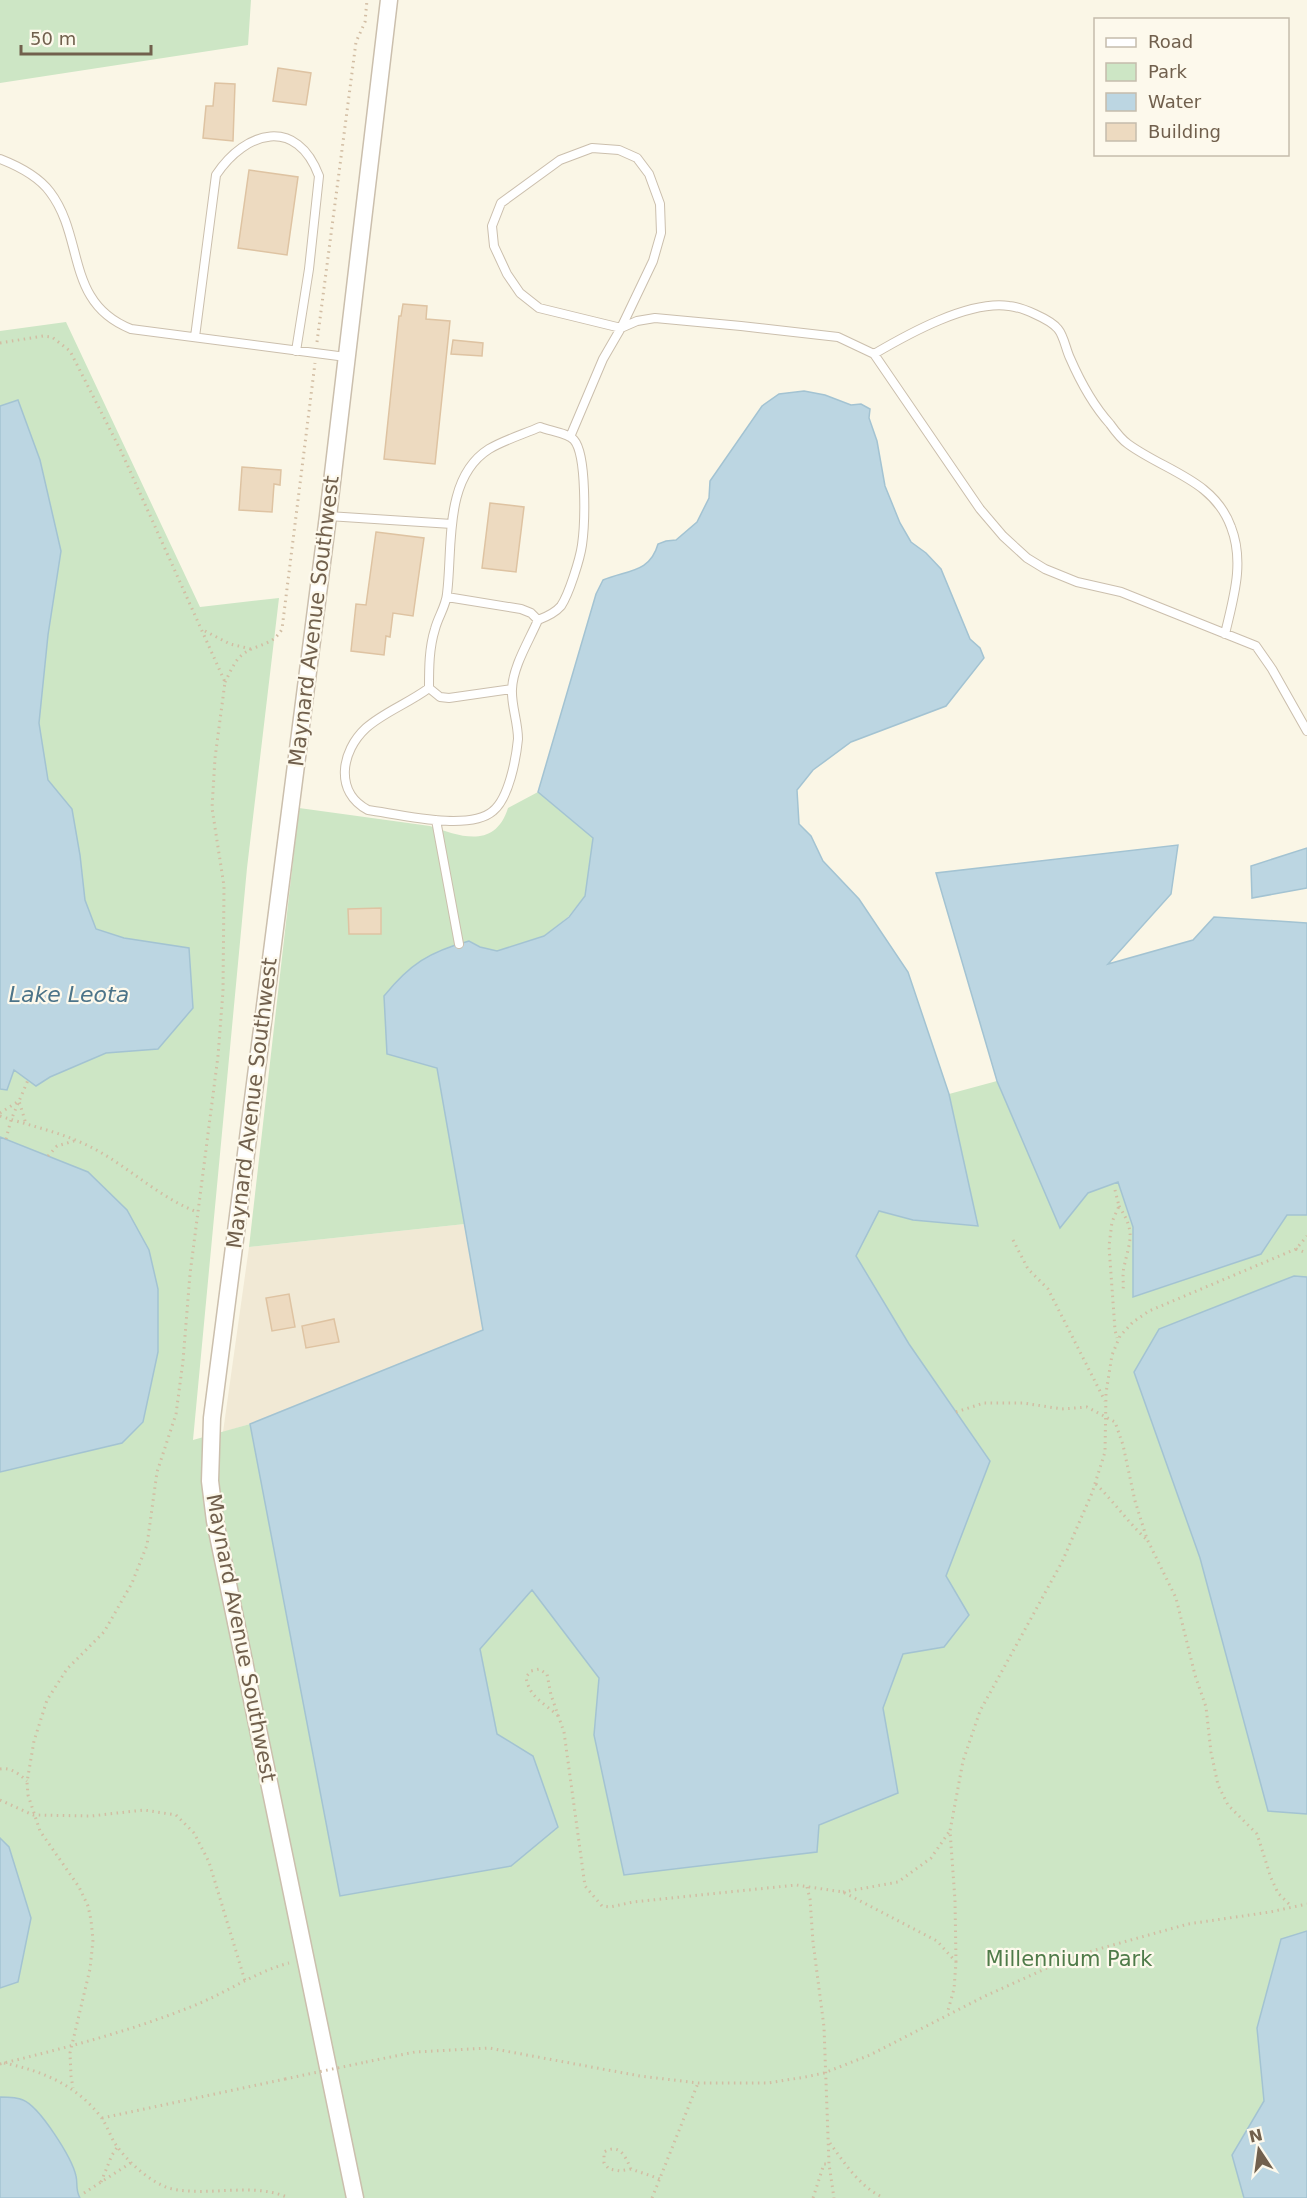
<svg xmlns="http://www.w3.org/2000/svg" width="1307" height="2198" viewBox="0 0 1307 2198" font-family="'DejaVu Sans',sans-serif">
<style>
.residential{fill:#f1e9d5}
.green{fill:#cde6c5}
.water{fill:#bcd6e2;stroke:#a3c3d2;stroke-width:1.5}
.building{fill:#eddac0;stroke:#dec3a2;stroke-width:1.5}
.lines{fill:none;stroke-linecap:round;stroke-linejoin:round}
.service-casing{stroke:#cbbfad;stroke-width:10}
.minor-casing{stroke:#cbbfad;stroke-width:19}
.path{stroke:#d2bda3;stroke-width:3;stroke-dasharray:1.5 4.5;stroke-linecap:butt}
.service{stroke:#fff;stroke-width:8}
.minor{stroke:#fff;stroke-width:16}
.path-bridge{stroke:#d2bda3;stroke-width:3;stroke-dasharray:1.5 4.5;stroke-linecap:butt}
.labels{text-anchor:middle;stroke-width:4.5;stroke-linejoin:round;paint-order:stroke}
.street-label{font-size:21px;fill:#71604d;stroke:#fdf9ec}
.park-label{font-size:21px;fill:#4f7b49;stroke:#fdf9ec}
.water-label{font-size:22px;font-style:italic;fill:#4c7489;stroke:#fdf9ec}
</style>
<rect width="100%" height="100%" fill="#faf6e6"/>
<path class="residential" d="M465,1224l19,106 -234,94 -27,8 26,-185z"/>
<path class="green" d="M0,0h251l-3,45 -248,38z
M66,322l134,285 79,-9 -32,270 -54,572 57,-16 90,472 193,-140 -36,-22 -17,-85 52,-59 67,88 -5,57 224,90 80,-32 -15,-85 20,-54 41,-7 2,-71 44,-115 -81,-117 -53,-88 22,-45 35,9 65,6 -29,-132 48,-13 63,146 28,-34 30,-11 15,45v70l128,-43 26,-39h20v62l-13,-1 -160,96 66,186 68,252 39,4v384h-1307v-1867z
M538,792l55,46 -8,58 -17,21 -24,19 -47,15 -17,-4 -11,-6 -82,113 50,14 28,156 -216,23 50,-439 131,18c31,11 65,23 78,-18z"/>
<path class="water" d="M804,391l21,4 26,10 10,-1 9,5 -1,9 8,23 8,45 15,37 11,19 15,11 15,16 29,70 10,9 4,10 -38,48 -95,36 -38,28 -16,20 2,34 12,12 12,25 36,38 49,73 41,122 29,132 -65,-6 -34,-9 -23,45 53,88 81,117 -44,115 23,39 -25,32 -41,7 -20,54 15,85 -79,32 -2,27 -193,23 -30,-140 5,-57 -67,-88 -52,59 17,85 36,22 25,71 -47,39 -171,30 -90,-472 233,-94 -46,-262 -50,-14 -3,-58c26,-32 45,-44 85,-55l11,6 17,4 47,-15 25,-19 16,-21 8,-58 -55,-46 58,-198 7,-14c24,-10 47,-7 55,-36l8,-3 10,-1 21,-18 12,-24 1,-17 52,-75 17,-12z
M18,400l22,60 21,91 -13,84 -9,88 9,57 24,29 8,46 5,45 11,29 28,9 65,10 4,60 -35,41 -52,4 -56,24 -14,9 -22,-16 -7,20 -7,-1v-683z
M1178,845l-7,49 -63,70 85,-24 21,-23 93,6v292h-20l-26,39 -128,43v-70l-15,-45 -30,11 -28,35 -63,-147 -61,-208z
M1307,848v40l-55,10 -1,-32z
M0,1137l88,35 39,38 22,40 9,39v63l-15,70 -21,21 -122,29z
M1294,1276l13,1v537l-39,-3 -68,-253 -66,-186 25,-43z
M0,1838l9,9 22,71 -13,64 -18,6z
M1307,1931v267h-63l-12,-43 32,-54 -7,-73 24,-89z
M0,2097c7,0 17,0 23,3 17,7 49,58 53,76 2,8 -1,13 4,22h-80z"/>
<path class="building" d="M278,68l33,5 -5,32 -33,-4z
M215,83l20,1 -2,57 -30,-3 3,-32h7z
M249,170l49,7 -11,78 -49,-7z
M403,304l24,2 -1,13 24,2 -15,143 -51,-5 15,-143h2z
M453,340l30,3 -1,13 -31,-2z
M242,467l39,3 -1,15 -6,-1 -2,28 -33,-2z
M490,503l34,4 -8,65 -34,-4z
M376,532l48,6 -11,78 -20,-3 -3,24 -4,-1 -2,19 -33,-4 5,-47 10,1z
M381,908v26h-32l-1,-25z
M289,1294l6,33 -23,4 -6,-33z
M334,1319l5,23 -33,6 -4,-22z"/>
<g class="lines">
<g class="service-casing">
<path id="service" d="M0,159c18,7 38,17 50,33 35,46 15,111 81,137l215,28
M195,337l21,-162c30,-45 81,-58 103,1l-10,93 -13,82
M874,354c34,-20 95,-54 135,-48 12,1 41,13 49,23 6,7 8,21 12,29 10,23 23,47 40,66 5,7 11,15 18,20 37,27 86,36 103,83 14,36 2,72 -6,107
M540,427c10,4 28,6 34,13 13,15 11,84 8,105 -2,14 -13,49 -21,61 -6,7 -15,11 -23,14 -9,21 -25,46 -26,69 -1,16 6,33 6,50 -2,20 -9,59 -25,72 -24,21 -95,3 -125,-1 -34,-18 -27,-59 -2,-82 18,-16 43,-25 63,-40 0,-20 0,-40 6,-59 3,-12 11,-23 12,-35 6,-46 -4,-116 42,-145 15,-9 35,-15 51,-22z
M570,437l33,-78 18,-31 32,-67 8,-28 -1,-29 -11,-30 -12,-16 -18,-8 -27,-2 -32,12 -59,43 -9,23 2,20 13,28 13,19 19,15 82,20 16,-7 18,-3 86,8 97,11 36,17 106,155 23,27 24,22 18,11 32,13 44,10 135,54 16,23 35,62
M328,516l124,8
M447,597l74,12 10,4 7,7
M429,688l11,9 9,1 63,-9
M436,820l23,124"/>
</g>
<g class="minor-casing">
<path id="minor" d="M355,2198l-140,-677 -5,-40 2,-63 116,-902 61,-516"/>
</g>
<path class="path" d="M317,342l39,-300 9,-20 2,-22
M0,343l43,-7 9,1 18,14 51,100 104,231 -10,76 -3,50 12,78 -1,105 -5,65 -28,218 -7,87 -7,53 -19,58 -10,73 -15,38 -28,49 -37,37 -20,31 -13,41 -7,41 1,13 12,36 39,56 9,19 3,14 2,20 -3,29 -20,84 1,23 2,12
M205,631l25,13 21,5
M225,682c5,-9 9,-21 18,-28 13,-10 30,-8 39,-25l33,-266
M0,1113l19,-12 7,23
M0,1116c34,11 69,18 100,36 33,19 61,46 97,60
M6,1139l5,-19 17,-40
M48,1156l9,-10 17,-5
M1115,1190l4,16 -7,16 -3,24 6,84 2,8
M1119,1206c17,27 11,33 5,61 -2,8 0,16 -1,24
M1013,1240l15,29 20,20 57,112
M1296,1249l11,4
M956,1412l28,-9h39l39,6 25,-2 28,15 8,23 12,56 12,38 29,59 19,77 11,32 5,45 7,33 10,20 29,29 14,44 7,15 14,14
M1096,1484c18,18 32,38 50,55
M558,1716c-13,-13 -29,-18 -32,-39l5,-6 8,-2 8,5 4,21 13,37 21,154 17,20 8,1 23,-5 163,-17 47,7 94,49 19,21 -2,27 -7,25
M0,1769c11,-2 19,5 27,12
M0,1800l33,15 58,1 53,-6 32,5 18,18 15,29 36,119
M807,1887l3,12 3,43 11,85 5,137 5,34
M843,1892l55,-10 33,-24 18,-26
M956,1962l-1,-62 -5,-69 13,-70 17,-50 82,-149 30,-69 13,-41 1,-59 6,-38 8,-19 13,-14 16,-11 147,-62 11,-13
M366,2062l49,-10 74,-4 151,28 58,7h70l37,-6 19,-4 46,-18 113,-58 73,-33 39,-14 93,-26 82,-12 37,-8
M4,2063c39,8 72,22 97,54 6,8 9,19 15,28 13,18 32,35 52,43 40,10 84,-7 121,10
M0,2064c65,-16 131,-33 193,-58 33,-13 62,-34 96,-43
M102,2118l183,-39
M830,2143c15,21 30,44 54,55
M631,2169l-11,2 -11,-2 -5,-6v-11c16,-9 21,4 27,17l29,10
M101,2182l11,-27 6,-9
M84,2193l48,-31
M652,2198l46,-115
M813,2198l11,-34h5"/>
<use href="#service" class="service"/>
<use href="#minor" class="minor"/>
<path class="path-bridge" d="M285,2079l81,-17"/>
</g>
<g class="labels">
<g class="street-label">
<text transform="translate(314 621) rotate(-83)" y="7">Maynard Avenue Southwest</text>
<text transform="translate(252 1103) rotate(-83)" y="7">Maynard Avenue Southwest</text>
<text transform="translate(241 1638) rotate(79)" y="7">Maynard Avenue Southwest</text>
</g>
<g class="park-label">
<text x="1069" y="1966">Millennium Park</text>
</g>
<g class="water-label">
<text x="69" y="1002">Lake Leota</text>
</g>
</g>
<rect x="1094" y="18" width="195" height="138" fill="#fdf9ec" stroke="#c5bcac" stroke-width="1.5"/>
<rect x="1106" y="38" width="30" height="9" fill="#ffffff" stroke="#c5bcac" stroke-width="1.5"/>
<text x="1148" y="48" font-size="18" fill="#71604d">Road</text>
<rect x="1106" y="63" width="30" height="18" fill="#cde6c5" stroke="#c5bcac" stroke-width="1.5"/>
<text x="1148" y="78" font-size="18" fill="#71604d">Park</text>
<rect x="1106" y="93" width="30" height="18" fill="#bcd6e2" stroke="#c5bcac" stroke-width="1.5"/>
<text x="1148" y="108" font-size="18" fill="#71604d">Water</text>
<rect x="1106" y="123" width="30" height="18" fill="#eddac0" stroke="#c5bcac" stroke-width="1.5"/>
<text x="1148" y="138" font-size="18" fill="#71604d">Building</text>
<g transform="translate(1259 2150) rotate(347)" stroke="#fdf9ec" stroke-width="4.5" paint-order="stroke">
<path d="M0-4.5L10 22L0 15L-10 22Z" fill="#71604d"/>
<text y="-9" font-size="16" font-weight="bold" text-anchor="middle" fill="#71604d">N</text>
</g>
<path d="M21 45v9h130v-9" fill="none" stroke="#71604d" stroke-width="3"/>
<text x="30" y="45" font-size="18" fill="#71604d" stroke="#fdf9ec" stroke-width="4.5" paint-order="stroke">50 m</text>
</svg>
